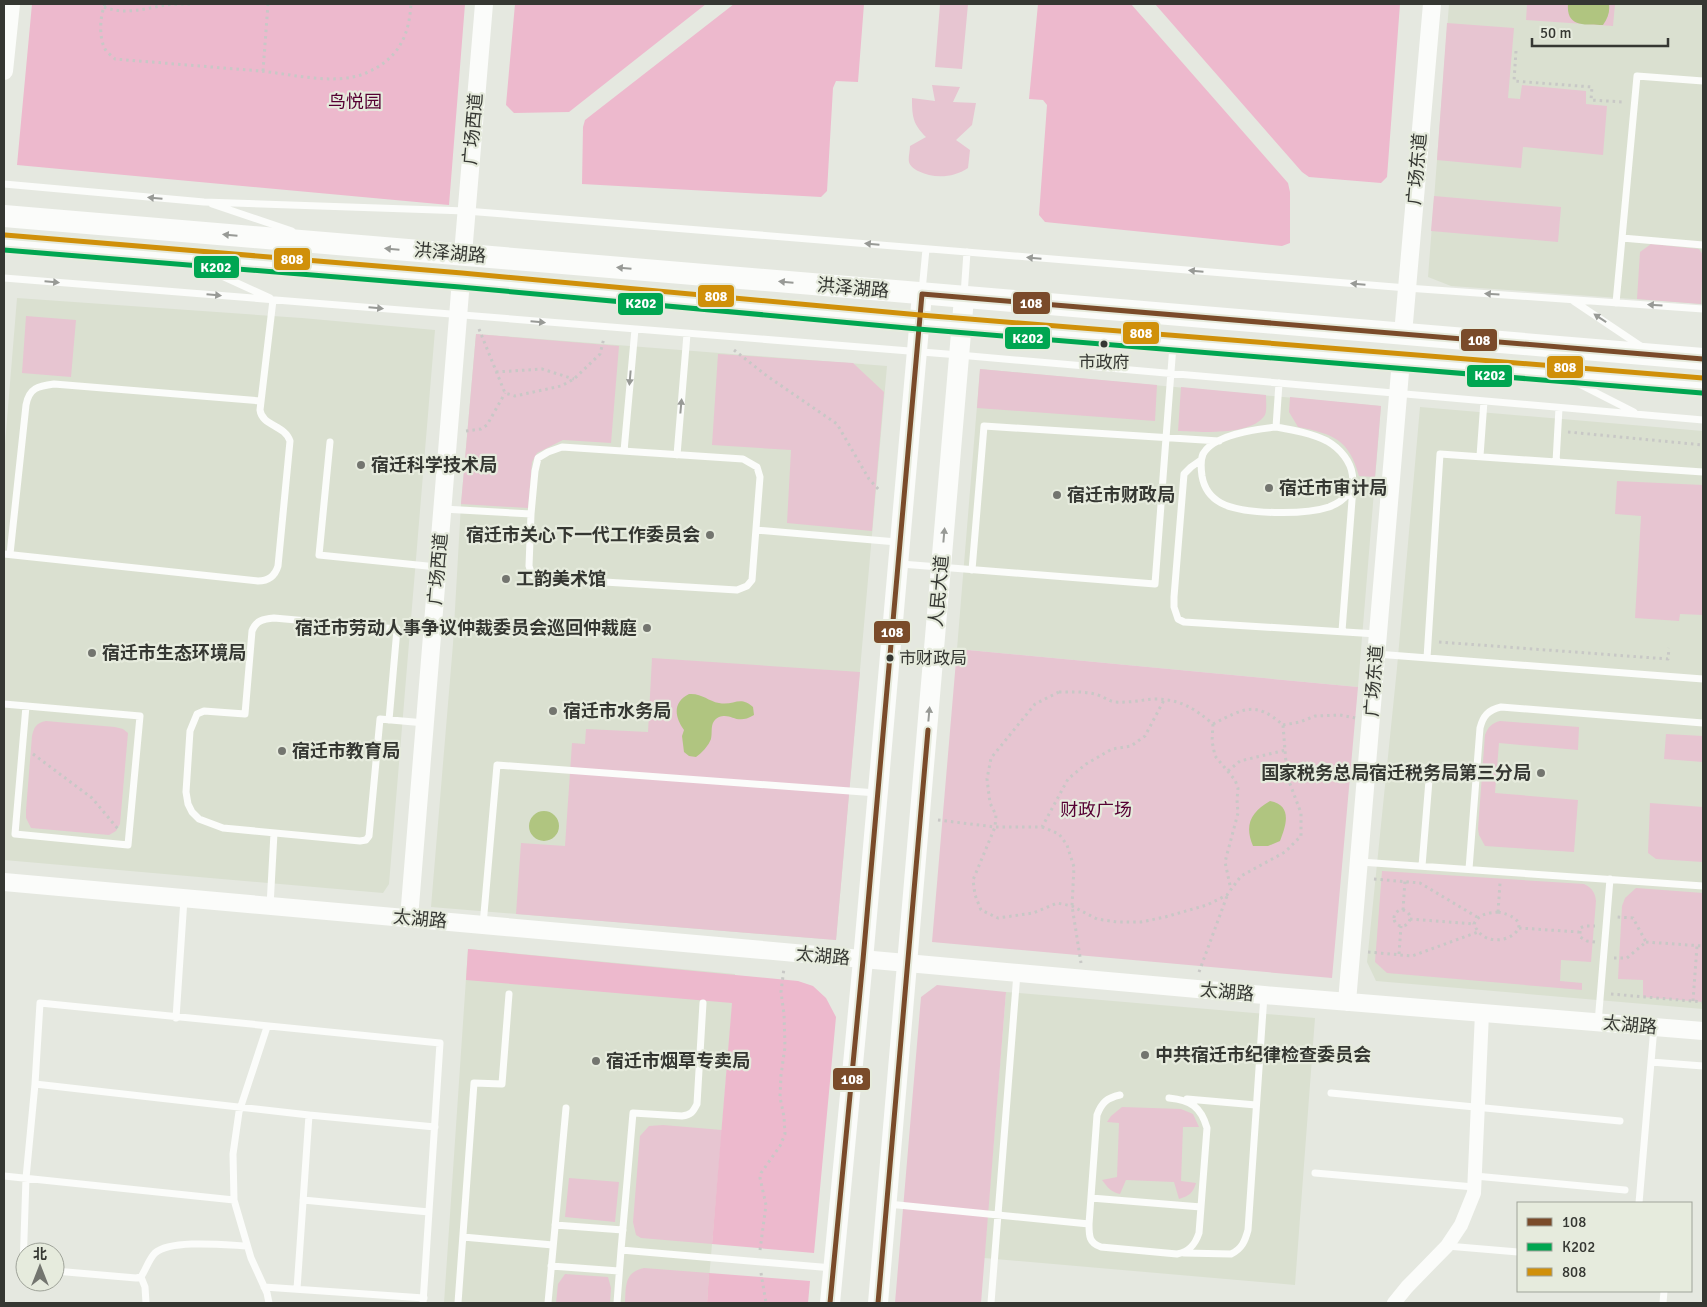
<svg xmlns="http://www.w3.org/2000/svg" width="1707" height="1307" viewBox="0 0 1707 1307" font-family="Signika,'Noto Sans SC',sans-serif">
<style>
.built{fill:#dae0d0}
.green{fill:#e7c5d1}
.forest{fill:#edb9cd}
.water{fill:#b0c580}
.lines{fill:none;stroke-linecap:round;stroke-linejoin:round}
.path{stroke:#c8c8c6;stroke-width:3;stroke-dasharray:2.5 4;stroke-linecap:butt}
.service{stroke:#fbfcfa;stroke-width:7}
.minor{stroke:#fbfcfa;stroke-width:14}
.tertiary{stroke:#fbfcfa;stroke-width:18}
.secondary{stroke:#fbfcfa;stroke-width:20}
.primary{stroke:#fbfcfa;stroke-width:22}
.bus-1-casing{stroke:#e6ebdd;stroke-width:9}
.bus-2-casing{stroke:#e6ebdd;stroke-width:9}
.bus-3-casing{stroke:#e6ebdd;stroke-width:9}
.bus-1{stroke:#7a4b2a;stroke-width:5}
.bus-2{stroke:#00a651;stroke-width:5}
.bus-3{stroke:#d0900a;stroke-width:5}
.oneway{fill:#989a96}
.bus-dot{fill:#353732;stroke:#e6ebdd;stroke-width:2}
.poi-dot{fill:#73756f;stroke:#e6ebdd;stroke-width:2}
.labels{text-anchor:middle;stroke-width:4.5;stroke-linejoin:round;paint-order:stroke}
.bus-label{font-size:17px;fill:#353732;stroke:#e6ebdd}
.park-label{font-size:18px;fill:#560033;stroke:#e6ebdd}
.street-label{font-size:18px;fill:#353732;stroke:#e6ebdd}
.poi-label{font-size:18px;font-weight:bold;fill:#353732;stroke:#e6ebdd;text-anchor:start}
.line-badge{stroke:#e6ebdd;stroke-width:2}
.badge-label{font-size:14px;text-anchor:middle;font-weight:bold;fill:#fff}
</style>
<rect width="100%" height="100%" fill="#e5e8e0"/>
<path class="built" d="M1449,4h254v300l-252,-18 -23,-9z
M17,298l285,20 133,12 -46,554 -6,9 -379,-33v-404z
M476,334l411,32 -51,574 -405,-33 22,-263 8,-140z
M980,369l401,37 -23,281 -401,-38z
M1420,407l283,24v578l-327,-28 -9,-19 30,-294z
M468,949l267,25 -28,329h-263z
M1006,992l309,26 -20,267 -311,-27z"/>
<path class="green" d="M940,4h28l-6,65 -27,-2z
M1527,4h88l-2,22 -87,-6z
M1447,23l67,5 -6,70 12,1 2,-14 64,6v13l21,2 -4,49 -80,-8 -2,21 -84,-8z
M932,85l28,2 -7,15 23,1 -4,22 -16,15 14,10 -2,18c-15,10 -34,11 -50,3 -4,-2 -8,-5 -9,-9 -1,-4 1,-11 1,-16l16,-9c-13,-13 -14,-20 -14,-39l23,3z
M1434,196l127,11 -3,35 -127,-11z
M1651,244l48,5 4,6 -2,49 -64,-5 3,-47z
M26,316l50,4 -5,57 -49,-4z
M476,334l143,12 -8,97 -48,-3 -26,13 -5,9 -4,46 -67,-4z
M718,354l135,9 31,29 -12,139 -85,-8 4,-73 -79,-5z
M980,369l177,16 -2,36 -178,-13z
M1181,387l85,8c0,6 1,15 -1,20 -13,21 -65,17 -87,16z
M1290,397l91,9 -6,71 -16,-1c-10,-37 -26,-42 -61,-49l-9,-15z
M1617,481l86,4v130l-23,-1 -1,7 -44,-3 6,-102 -26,-2z
M957,649l401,38 -26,291 -400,-36z
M652,658l208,14 -24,268 -320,-26 5,-71 44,3 7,-103 13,1 1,-15 62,3z
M46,721l69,6 8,2 5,4 -8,91 -4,7 -7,4 -78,-7 -5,-10v-8l6,-74c2,-9 4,-13 14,-15z
M1500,721l79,6 -1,23 -79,-7 -4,50 83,7 -4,52 -89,-6 -6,-11 -1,-6 7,-94c3,-8 7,-12 15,-14z
M1666,734l37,2v26l-39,-3z
M1650,803l53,4v55l-47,-3 -8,-6z
M1382,871l202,13c8,4 11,8 12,17l-5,61 -30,-2 -1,21 22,2v7l-195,-17 -12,-11z
M1636,888l67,5v109l-60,-5v-17l-25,-1 4,-73 3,-8z
M937,985l69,7 -25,311h-86l26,-306z
M1122,1107l59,2 12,5 6,13h-16l-2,54 15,2c-3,10 -7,13 -17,16l-5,-17 -48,-2 -6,14c-9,-2 -12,-6 -18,-14l15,-3 2,-54 -12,-1 4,-6z
M663,1125l59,5 -10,114 -71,-6 -5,-3 -3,-13 7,-86 9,-10z
M569,1178l50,4 -4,40 -50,-5z
M644,1268l65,5 -2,30h-82c1,-16 -1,-31 19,-35z
M565,1274l43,3 3,11 -1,15h-54l2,-19z"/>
<path class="forest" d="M32,4h433l-16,201 -432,-40z
M515,4h191l-137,108 -55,1 -8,-8z
M734,4h130l-6,78 -22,-1 -3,7 -6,103 -6,6 -239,-13 1,-57 2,-7z
M1038,4h93l157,179 2,9v51l-8,3 -237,-24 -6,-7 8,-110 -4,-5 -14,-1z
M1155,4h245l-13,173 -6,6 -72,-6 -7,-5z
M468,949l330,32 15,5 13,12 10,19 -22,236 -102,-9 20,-241 -266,-23z
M709,1273l101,8 -2,22h-101z"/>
<path class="water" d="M1568,4h41c1,8 -1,14 -6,21 -17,-1 -37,3 -35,-21z
M689,694c13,-1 19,7 30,9 15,3 21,-8 34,4l1,8c-18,11 -22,-3 -35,2 -10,5 -6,14 -8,22 -2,6 -10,15 -15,18l-7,-1 -5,-4 -2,-16 2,-6c-10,-14 -11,-28 5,-36z
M1270,801c23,4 16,25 10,40l-12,5h-15c-9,-21 -2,-34 17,-45z
M529 826a15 15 0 1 1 30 0a15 15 0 1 1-30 0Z"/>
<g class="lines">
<path class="path" d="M105,4c-5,12 -6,31 -1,43 2,5 8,9 11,12 48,4 97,8 145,12 32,3 76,15 106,2 32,-14 43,-36 45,-69
M104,7c20,8 40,2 61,-2 9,-1 19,-1 28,-1
M1516,51l-2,30 78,6 -1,13 32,2
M263,71l5,-67
M479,329l26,64 10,3 46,-10 13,-7 26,-25 4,-16
M734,350l33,26 70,48 32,55 11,12
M496,372l46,-3 32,10
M466,431l15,-2 6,-4 18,-32
M1568,432l135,13
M1439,642l229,17 1,-11
M1059,692c13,0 27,-1 39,3 6,2 11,6 17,7 14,1 26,-2 39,-3 26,0 40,9 59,25 30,-15 42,-24 70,1l4,51 14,37v23l-16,16 -44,24 -14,19 -20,10 -42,12 -24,5h-24l-20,-3 -25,-13 -15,-3 -24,10 -35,5 -17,-8 -6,-15 -2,-15 22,-53 1,-12 -6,-12 -3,-24 4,-21 44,-54z
M1213,724l-1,17 3,15 20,24 3,8 -1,12 1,13 -13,49 6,28
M1283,725l17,-3 15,-6 25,-1 15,3
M33,754l59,44 26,31
M1228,771l12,-10 46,-11
M938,820l57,7h47l26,-48 18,-15 26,-15 19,-3 14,-10 19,-36
M1042,827l17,7 8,11 7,22 -2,39 9,57
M1374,879l46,4 57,34
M1394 918a8 8 0 1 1 16 0a8 8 0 1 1-16 0Z
M1403,910l2,-30
M1498,912c53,11 -10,49 -24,12 5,-10 13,-11 24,-12z
M1498,912l2,-29
M1410,919l64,5
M1519,928l60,4
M1595,942l-8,-1 -7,-4v-9l5,-2h10
M1646,942l57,4
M1368,952l44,4 66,-24
M1399,954l2,-28
M1614,958h13l19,-16 -13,-24 -16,-1
M1199,972l28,-76
M1611,994l92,8
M1693,1001l4,-55
M760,1250l6,-45 -6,-27 1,-5 19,-27 5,-12 -1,-17 -4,-20 1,-22 4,-28 -1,-33 -3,-22 3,-24
M761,1273l5,30"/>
<path class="service" d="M4,184l200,18 262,9 941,77 296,21
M212,204l80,27
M1622,238l81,7
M200,266l70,32
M4,278l955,77 744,65
M922,291l4,-42
M964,295l3,-43
M1572,300l70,47
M1616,303l21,-227 66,5
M1579,384l55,28
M1276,427c17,3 35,6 51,14 28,16 39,52 2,66 -24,8 -85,8 -108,-4 -11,-6 -17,-15 -19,-27 -1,-7 -2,-15 1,-22 10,-19 53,-25 73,-27l3,-44
M330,442l-11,113 118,12
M624,451l11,-122
M677,455l10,-121
M1480,456l4,-55
M1201,460l-10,7 -7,7 -10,123v10l4,12 6,3 193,12
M1556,462l3,-54
M443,509l88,5 4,-43 3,-13 10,-6 14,-5 181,12 14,8 3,10 -8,103 -5,6 -10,4 -199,-12 -6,-3 -3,-9 2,-52
M756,530l141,12
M4,554l254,27c11,0 17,-5 20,-15l12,-125c-5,-16 -28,-15 -30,-31l13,-110
M10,554l16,-149c3,-17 12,-19 28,-21l207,17
M901,564l254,20 18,-239
M972,570l12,-144 235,15
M1342,631l11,-144
M1376,654l327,25
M1427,658l13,-204 263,18
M4,704l136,12 -12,129 -113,-11 11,-128
M389,720l8,-91 -123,-11c-10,1 -18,2 -22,13l-7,83 -41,-3 -7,3 -7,17 -4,61 2,12 4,8 7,7 24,9 137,13 6,-1 3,-4 11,-117 45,4
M1409,767l68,5
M1360,862l343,24
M1422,866l8,-98
M1469,869l11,-141c3,-12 8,-18 21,-21l202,16
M270,906l4,-73
M483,925l14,-160 380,28
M176,1018l8,-119
M1598,1023l12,-144
M267,1027l-28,85 -6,42 1,46 17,58 16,35 2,10
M1651,1062l3,-35
M35,1084l274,31
M1331,1093l289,28
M1187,1099l69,6
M1315,1173l159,14
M4,1176l230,24
M1475,1176l150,14
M1091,1198l110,9
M303,1200l126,12
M1639,1203l12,-141 52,4
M888,1204l201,20 8,-109c5,-13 10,-17 23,-20
M1089,1224c0,12 0,19 12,23l76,7c12,-2 18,-9 22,-21l8,-105c-6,-21 -16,-28 -38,-30
M555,1225l68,5
M463,1237l90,8
M1447,1246l71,6
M621,1250l12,-137 49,3c9,-1 11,-4 15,-12l6,-101
M1184,1253l47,1c11,-5 14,-13 17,-24l16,-235
M551,1266l68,5
M25,1268h-2l3,-90 9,-94 5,-81 400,40 -17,260
M55,1271l81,7 5,-1c5,-8 8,-18 14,-24 16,-14 71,-8 92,-7
M141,1277l4,10 1,16
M264,1287l160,11
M297,1289l12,-174 126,12
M458,1303l16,-220 28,1 7,-90
M548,1303l18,-195
M617,1303l4,-53 212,18
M991,1303l26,-330
M1663,1303l1,-12"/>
<path class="minor" d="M1394,1303l13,-16 40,-41 14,-21 13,-32 8,-180"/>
<path class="tertiary" d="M4,71l7,-67
M463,254l21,-250
M1403,334l29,-330
M4,882l1260,113 439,36
M409,918l52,-638
M1347,1002l54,-642"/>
<path class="secondary" d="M830,1303l33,-343 59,-666
M878,1303l86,-1005"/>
<path class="primary" d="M4,216l1699,143
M4,242l457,38 458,42 784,64"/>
<g class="bus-1-casing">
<path id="bus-1" d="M830,1303l33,-343 59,-666 781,65
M878,1303l50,-573"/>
</g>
<g class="bus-2-casing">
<path id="bus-2" d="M4,250l456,37 458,42 784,64"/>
</g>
<g class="bus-3-casing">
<path id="bus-3" d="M5,235l457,38 458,42 783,63"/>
</g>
<use href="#bus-1" class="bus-1"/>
<use href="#bus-2" class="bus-2"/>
<use href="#bus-3" class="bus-3"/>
</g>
<defs><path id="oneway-solid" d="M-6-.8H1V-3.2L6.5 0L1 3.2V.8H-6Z" transform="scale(1.25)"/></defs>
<g class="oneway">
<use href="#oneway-solid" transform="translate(155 198) rotate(-175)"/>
<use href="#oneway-solid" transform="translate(230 235) rotate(-175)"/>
<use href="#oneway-solid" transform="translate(872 244) rotate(-175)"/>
<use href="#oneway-solid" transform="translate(392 249) rotate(-175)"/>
<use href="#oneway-solid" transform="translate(1034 258) rotate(-175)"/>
<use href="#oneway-solid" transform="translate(624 268) rotate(-175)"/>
<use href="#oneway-solid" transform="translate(1196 271) rotate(-175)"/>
<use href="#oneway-solid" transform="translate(52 282) rotate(5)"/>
<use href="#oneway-solid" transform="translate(786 282) rotate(-175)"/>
<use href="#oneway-solid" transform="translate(1358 284) rotate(-175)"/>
<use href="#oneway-solid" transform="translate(1492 294) rotate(-176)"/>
<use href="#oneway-solid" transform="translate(214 295) rotate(5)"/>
<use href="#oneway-solid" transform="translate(1655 305) rotate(-176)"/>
<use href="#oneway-solid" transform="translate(376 308) rotate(5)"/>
<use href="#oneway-solid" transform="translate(1600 318) rotate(-146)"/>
<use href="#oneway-solid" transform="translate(538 322) rotate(5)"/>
<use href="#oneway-solid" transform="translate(630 378) rotate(95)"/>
<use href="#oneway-solid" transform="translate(681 406) rotate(-85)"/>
<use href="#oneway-solid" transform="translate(944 535) rotate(-85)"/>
<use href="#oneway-solid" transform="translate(929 714) rotate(-85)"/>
</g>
<g class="bus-dot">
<circle cx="1104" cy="344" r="4.5"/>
<circle cx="890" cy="658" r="4.5"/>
</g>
<g class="poi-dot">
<circle cx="361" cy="465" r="5"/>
<circle cx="1269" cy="488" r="5"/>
<circle cx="1057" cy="495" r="5"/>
<circle cx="710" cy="535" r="5"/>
<circle cx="506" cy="579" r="5"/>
<circle cx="647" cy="628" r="5"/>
<circle cx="92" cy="653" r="5"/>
<circle cx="553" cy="711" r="5"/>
<circle cx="282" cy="751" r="5"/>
<circle cx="1541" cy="773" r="5"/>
<circle cx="1145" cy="1055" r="5"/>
<circle cx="596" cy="1061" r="5"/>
</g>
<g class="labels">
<g class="bus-label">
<text x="1104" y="368">市政府</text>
<text x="899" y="664" text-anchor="start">市财政局</text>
</g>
<g class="park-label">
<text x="355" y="108">鸟悦园</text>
<text x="1096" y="816">财政广场</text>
</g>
<g class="street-label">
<text transform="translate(473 129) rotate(-85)" y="6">广场西道</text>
<text transform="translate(1417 169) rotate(-85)" y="6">广场东道</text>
<text transform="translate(450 253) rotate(5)" y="6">洪泽湖路</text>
<text transform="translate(853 288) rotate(5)" y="6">洪泽湖路</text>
<text transform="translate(438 569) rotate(-85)" y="6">广场西道</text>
<text transform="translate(939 591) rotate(-85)" y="6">人民大道</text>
<text transform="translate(1374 681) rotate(-86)" y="6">广场东道</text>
<text transform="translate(420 919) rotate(5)" y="6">太湖路</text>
<text transform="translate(823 956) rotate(5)" y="6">太湖路</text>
<text transform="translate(1227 992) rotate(5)" y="6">太湖路</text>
<text transform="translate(1630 1025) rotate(5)" y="6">太湖路</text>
</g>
<g class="poi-label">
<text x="371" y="471">宿迁科学技术局</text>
<text x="1279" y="494">宿迁市审计局</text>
<text x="1067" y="501">宿迁市财政局</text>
<text x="700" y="541" text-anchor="end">宿迁市关心下一代工作委员会</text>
<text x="516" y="585">工韵美术馆</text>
<text x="637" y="634" text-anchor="end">宿迁市劳动人事争议仲裁委员会巡回仲裁庭</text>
<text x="102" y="659">宿迁市生态环境局</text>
<text x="563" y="717">宿迁市水务局</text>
<text x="292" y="757">宿迁市教育局</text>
<text x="1531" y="779" text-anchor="end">国家税务总局宿迁税务局第三分局</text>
<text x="1155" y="1061">中共宿迁市纪律检查委员会</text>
<text x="606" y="1067">宿迁市烟草专卖局</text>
</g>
</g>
<g class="line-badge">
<rect x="273" y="247" width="38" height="24" rx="5" fill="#d0900a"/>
<rect x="193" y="255" width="47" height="24" rx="5" fill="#00a651"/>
<rect x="697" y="284" width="38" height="24" rx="5" fill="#d0900a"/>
<rect x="1012" y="291" width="39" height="24" rx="5" fill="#7a4b2a"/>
<rect x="617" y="292" width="47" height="24" rx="5" fill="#00a651"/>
<rect x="1122" y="321" width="38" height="24" rx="5" fill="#d0900a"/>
<rect x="1004" y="326" width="47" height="24" rx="5" fill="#00a651"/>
<rect x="1460" y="328" width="38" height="24" rx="5" fill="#7a4b2a"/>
<rect x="1546" y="355" width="38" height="24" rx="5" fill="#d0900a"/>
<rect x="1466" y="364" width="47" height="24" rx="5" fill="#00a651"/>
<rect x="873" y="620" width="38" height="24" rx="5" fill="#7a4b2a"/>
<rect x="832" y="1067" width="39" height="24" rx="5" fill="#7a4b2a"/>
</g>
<g class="badge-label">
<text x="292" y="264">808</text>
<text x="216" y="272">K202</text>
<text x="716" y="301">808</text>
<text x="1031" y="308">108</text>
<text x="641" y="308">K202</text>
<text x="1141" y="338">808</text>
<text x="1028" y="343">K202</text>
<text x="1479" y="345">108</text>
<text x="1565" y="372">808</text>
<text x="1490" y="380">K202</text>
<text x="892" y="637">108</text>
<text x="852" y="1084">108</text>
</g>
<rect width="1707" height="1307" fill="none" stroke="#353732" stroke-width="10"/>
<rect x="1517" y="1202" width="175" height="90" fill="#e6ebdd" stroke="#9fa399"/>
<rect x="1527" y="1218" width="25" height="8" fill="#7a4b2a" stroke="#9fa399"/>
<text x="1562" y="1227" font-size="15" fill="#353732">108</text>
<rect x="1527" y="1243" width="25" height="8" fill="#00a651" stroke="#9fa399"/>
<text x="1562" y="1252" font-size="15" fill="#353732">K202</text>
<rect x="1527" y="1268" width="25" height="8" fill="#d0900a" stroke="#9fa399"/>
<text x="1562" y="1277" font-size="15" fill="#353732">808</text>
<g transform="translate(40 1267)"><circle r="24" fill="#e6ebdd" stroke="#9fa399"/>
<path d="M0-4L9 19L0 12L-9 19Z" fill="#73756f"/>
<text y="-8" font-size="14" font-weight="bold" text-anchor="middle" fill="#353732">北</text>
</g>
<path d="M1532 38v8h136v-8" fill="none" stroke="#353732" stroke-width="2.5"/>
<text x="1540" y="38" font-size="15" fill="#353732" stroke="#e6ebdd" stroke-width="4" paint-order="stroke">50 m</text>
</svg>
